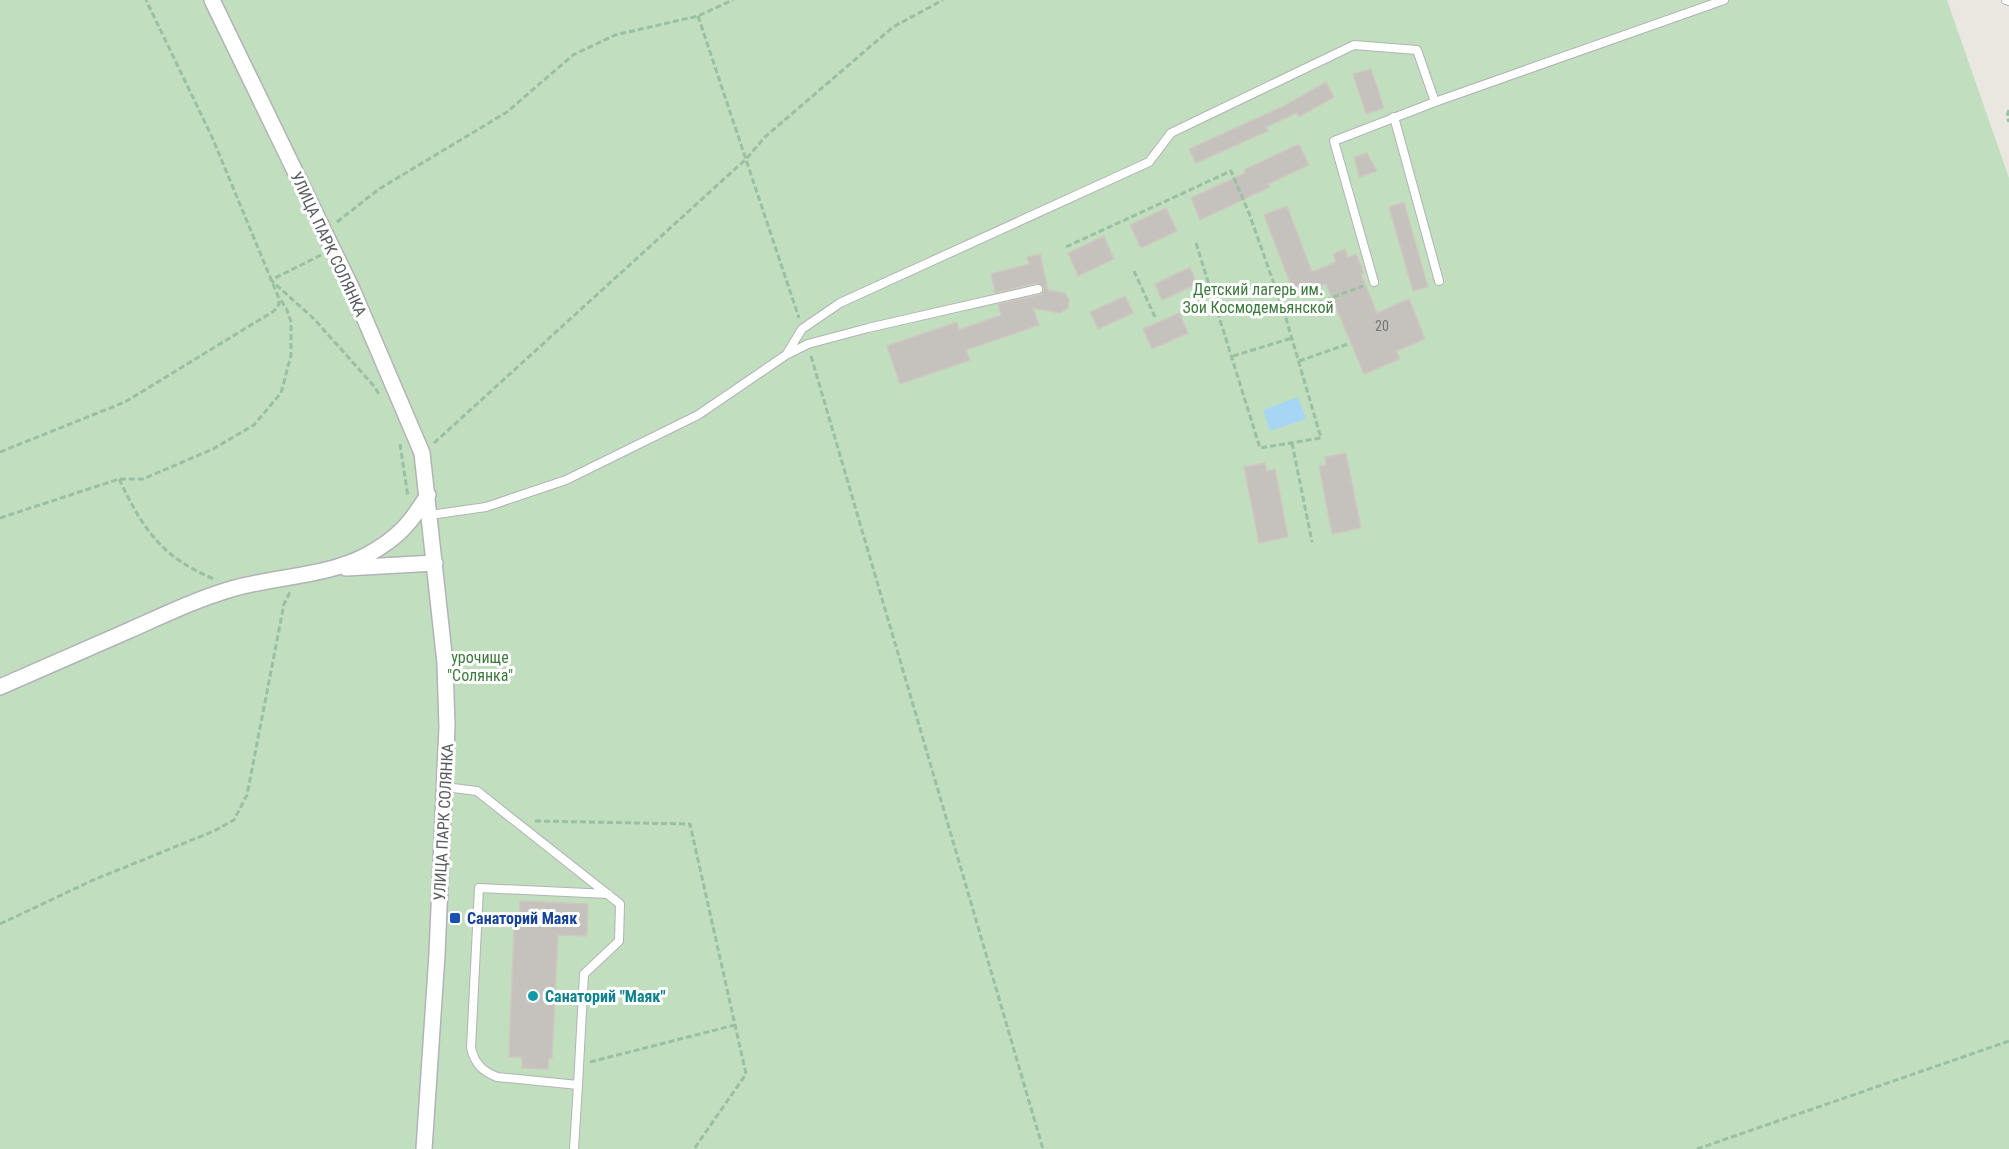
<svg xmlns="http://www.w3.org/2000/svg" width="2009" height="1149" viewBox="0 0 2009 1149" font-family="'Roboto Condensed',sans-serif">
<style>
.green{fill:#c1dfbf}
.water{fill:#a6d6f4}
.building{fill:#c5c2bd;stroke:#cec8bf;stroke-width:1.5}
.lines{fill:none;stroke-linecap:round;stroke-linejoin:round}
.service-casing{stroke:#b1b3b6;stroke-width:10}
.minor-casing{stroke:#b1b3b6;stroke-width:18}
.path{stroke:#9abfa2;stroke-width:3;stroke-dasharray:6 3;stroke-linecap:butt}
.service{stroke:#fff;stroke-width:8}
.minor{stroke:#fff;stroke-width:15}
.transit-dot{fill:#1a4fb4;stroke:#fff;stroke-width:2}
.culture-dot{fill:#0f9aa8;stroke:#fff;stroke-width:2}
.labels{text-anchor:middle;stroke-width:6;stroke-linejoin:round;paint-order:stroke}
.number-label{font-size:14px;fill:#747676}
.street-label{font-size:16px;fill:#595c5f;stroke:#fff}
.park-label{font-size:16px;fill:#3d7a3d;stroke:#fff}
.transit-label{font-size:16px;font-weight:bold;fill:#164399;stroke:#fff;text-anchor:start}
.culture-label{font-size:16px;font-weight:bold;fill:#0d838f;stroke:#fff;text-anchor:start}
</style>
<rect width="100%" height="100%" fill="#eae7e0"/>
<path class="green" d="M0,0h1947l62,178v971h-2009z"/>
<path class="water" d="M1298,397l8,22 -36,12 -7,-21z"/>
<path class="building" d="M1371,69l13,39 -18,6 -13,-40z
M1326,82l8,15 -35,20 -2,-4 -31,14 2,4 -72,32 -7,-14 95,-43z
M1299,144l10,21 -41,19 2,3 -70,33 -9,-22 54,-25 -1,-3z
M1367,153l10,18 -18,6 -5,-20z
M1404,202l24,85 -15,4 -24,-84z
M1287,206l25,66 24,-10 -3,-8 12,-5 3,8 8,-3 8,19 -3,1 16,39 32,-14 16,40 -29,12 4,8 -36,15 -38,-90 -31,12 -31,-81z
M1166,208l11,23 -36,17 -11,-23z
M1104,236l10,23 -36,17 -10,-23z
M1040,254l8,36 17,3 4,7 -1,8 -8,5 -27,-5 6,17 -73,25 4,10 -70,24 -13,-38 70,-24 2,8 42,-15 -3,-11 44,-10 2,-7 -7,-4 -42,10 -4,-19 38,-10 -2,-7z
M1190,267l7,17 -35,16 -7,-16z
M1125,296l8,17 -35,16 -8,-17z
M1179,313l9,20 -36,16 -9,-20z
M1346,453l15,75 -29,6 -13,-68 7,-1 -1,-8z
M1265,463l2,8 8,-2 13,68 -29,6 -15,-76z
M520,901l68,3 -1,32 -29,-1 -6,123h-3l-1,11 -26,-1v-11h-13l5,-129h5z"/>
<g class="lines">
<g class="service-casing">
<path id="service" d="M2006,0l3,1
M1394,117l45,164
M1374,282l-40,-141 101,-39 289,-102
M788,354l20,-10 60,-16 170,-39
M430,515l56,-8 80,-27 132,-65 88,-60 16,-26 38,-26 309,-141 22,-29 183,-88 63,5 18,52
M445,787l32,4 143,113 -1,37 -35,33 -6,111 -81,-8c-15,-6 -22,-13 -26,-29l8,-160 129,6
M574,1149l4,-64"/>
</g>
<g class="minor-casing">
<path id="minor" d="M212,0l140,289 70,164 23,210 2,64 -10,227 -13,195
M346,568l89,-5
M0,687c43,-19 86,-38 130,-57 34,-15 69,-32 105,-42 43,-12 93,-12 132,-33 31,-17 43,-31 61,-60"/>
</g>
<path class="path" d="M698,16l101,302
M2009,110l-2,6 2,6
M337,222l42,-33 128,-77 66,-57 42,-20 83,-19 35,-16
M1196,243l64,205 61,-10 -36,-123
M1066,247l165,-76 18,42 36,102 78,-29
M321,255l-50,25 43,39 59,66 6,9
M1134,271l21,46
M811,356l232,793
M1233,356l59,-18
M1299,361l49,-17
M434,443l312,-284 20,-23 127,-109 50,-27
M1292,443l20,99
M400,444l8,53
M0,452l125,-50 149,-91 5,-7 -1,-8 -66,-159 -66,-137
M119,479c24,50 42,78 95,100
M0,518l119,-39h24l70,-30 41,-24 27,-32 10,-38v-33l-4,-12 -8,-13
M535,821l155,3 56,250 -52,75
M0,924l91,-43 123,-50 20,-11 13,-25 37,-191 6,-12
M590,1062l145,-37
M1697,1149l312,-108"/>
<use href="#service" class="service"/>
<use href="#minor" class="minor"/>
</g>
<rect class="transit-dot" x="449" y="912" width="12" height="12" rx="3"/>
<circle class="culture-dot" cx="533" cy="996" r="6"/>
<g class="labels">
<g class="number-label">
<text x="1382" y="331">20</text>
</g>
<g class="street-label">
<text transform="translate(329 244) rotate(65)" y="6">УЛИЦА ПАРК СОЛЯНКА</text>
<text transform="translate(443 822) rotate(-87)" y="6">УЛИЦА ПАРК СОЛЯНКА</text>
</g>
<g class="park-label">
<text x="1258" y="295">Детский лагерь им.<tspan x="1258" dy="18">Зои Космодемьянской</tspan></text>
<text x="480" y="663">урочище<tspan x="480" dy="18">"Солянка"</tspan></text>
</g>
<g class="transit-label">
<text x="467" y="924">Санаторий Маяк</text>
</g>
<g class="culture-label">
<text x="545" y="1002">Санаторий "Маяк"</text>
</g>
</g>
</svg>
